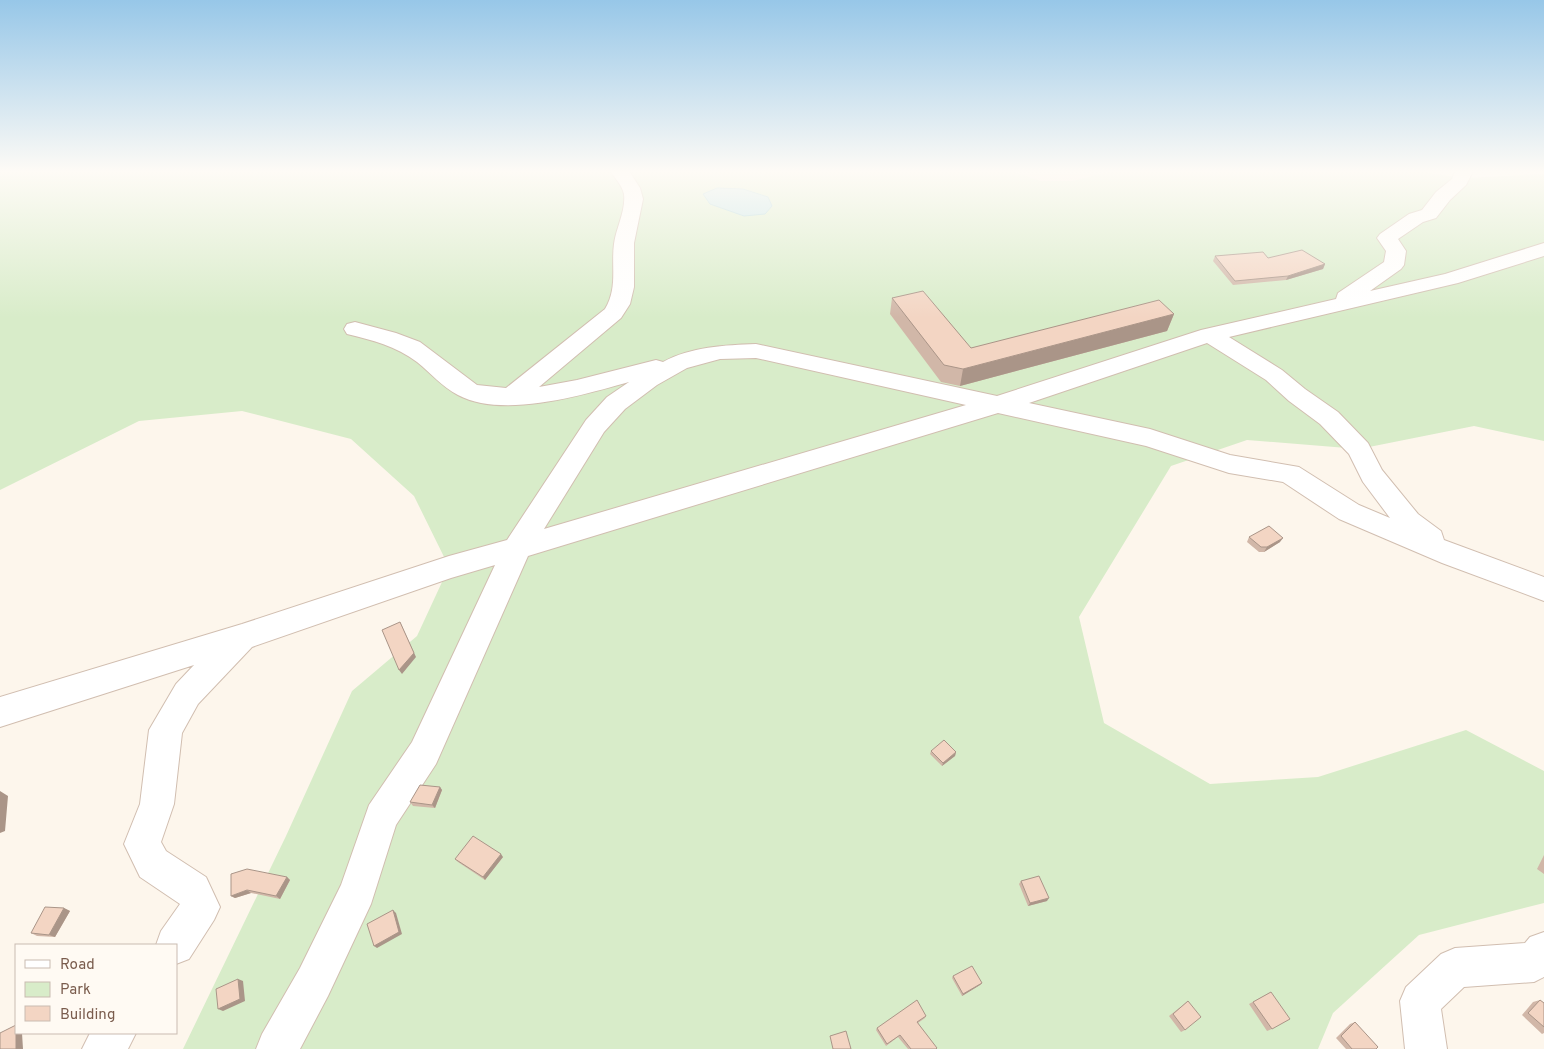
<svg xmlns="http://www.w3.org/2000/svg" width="1544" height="1049" viewBox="0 0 1544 1049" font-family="Overpass,sans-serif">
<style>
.residential{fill:#f5e8da}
.green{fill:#d8ecc9}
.water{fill:#bfe3e8;stroke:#a5d3da}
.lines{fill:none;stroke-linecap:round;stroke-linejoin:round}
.minor-casing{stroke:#d1beb0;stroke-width:2}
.minor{fill:#fff;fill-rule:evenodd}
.wall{fill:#d1b7a8}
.shaded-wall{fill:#aa9588}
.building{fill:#f3d5c3;stroke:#aa9588}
</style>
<rect width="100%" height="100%" fill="#fdf6ec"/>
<path class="residential" d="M1013,171h99l-40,10h-31z"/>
<path class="green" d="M0,171h1013l28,10h31l40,-10h306l44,7 82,-4v267l-70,-15 -115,23 -112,-9 -76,26 -92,151 25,106 106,61 108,-7 148,-47 78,41v132l-125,32 -86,78 -15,36h-1135l103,-213 66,-145 65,-55 32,-69 -35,-71 -63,-57 -109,-28 -103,10 -139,69z"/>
<path class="water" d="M717,188l26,1 25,8 4,9 -7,8 -21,2 -34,-12 -7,-10z"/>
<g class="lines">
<g class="minor-casing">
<path id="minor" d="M610,171h19l11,17 3,11 -9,44v44l-4,17 -9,14 -82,69 38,-7 79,-20 7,2c27,-15 62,-17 93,-18l241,52 204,-66 135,-31 2,-6 46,-31 2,-11 -9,-13 3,-4 29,-20 13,-4 14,-18 16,-13 3,-8h18l-7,14 -16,15 -14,18 -13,4 -25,17 8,12 -2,14 -3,4 -31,22 75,-17 99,-31v13l-86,27 -229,54 53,33 23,19 33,23 30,31 14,27 36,44 23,17 3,9 100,37v24l-102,-38 -103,-44 -56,-37 -54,-9 -83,-27 -148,-33 -470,143 -92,208 -40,61 -25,79 -43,92 -28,53h-44l6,-15 38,-66 41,-83 28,-80 43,-63 83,-177 -44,13 -199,69 -54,57 -16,29 -8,71 -13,38 5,9 40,26 14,30 -6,13 -25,39 -13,5v-19h-20l5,-14 19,-27 -40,-27 -16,-33 16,-40 9,-74 27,-46 18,-19 -194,62v-30l242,-73 207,-68 58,-16 79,-120 21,-23 22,-15c-46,13 -126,37 -171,13 -16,-8 -27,-22 -41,-33 -21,-16 -45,-22 -70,-28l-3,-5 3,-5 8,-2 41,11 24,9 57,43 29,3 99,-79c13,-21 6,-43 9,-65 2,-16 12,-33 10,-50 -2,-9 -9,-16 -14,-23zM1207,343l59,37 23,21 31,23 29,30 14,28 27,36 -31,-13 -60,-38 -69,-12 -80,-26 -121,-26zM756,358l210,47 -422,124 60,-97 21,-23 32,-24 30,-17 33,-9z
M1544,932v45l-10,5 -70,5 -23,22 6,40h-42l-5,-48 6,-14 35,-33 14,-6 70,-5 5,-6z
M90,1033h46l-8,16h-46z"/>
</g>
<use href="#minor" class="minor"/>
</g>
<path class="wall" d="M1215,256l53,2 57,6 -2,5 -37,11 -53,5 -20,-24z
M892,298l79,50 203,-34 -7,17 -207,55 -19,-4 -51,-68z
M1249,537l31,5 -16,10h-5l-12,-10z
M931,751l25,1 -1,4 -13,10 -12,-12z
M440,787l2,3 -7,18 -22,-2 -3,-4z
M1544,855v19l-7,-5z
M503,857l-18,23 -27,-18 -3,-3z
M287,877l3,3 -10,19 -29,-6 -16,5 -4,-2z
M1021,881l26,20 -19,5 -9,-22z
M64,908l6,3 -15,26 -18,-1 -6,-3z
M953,976l29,7 -2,2 -18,11 -10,-18z
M1271,992l1,37 -5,2 -18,-27z
M1540,1000l4,3v30l-2,1 -20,-19 11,-13z
M1188,1001l-3,29 -4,2 -12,-16z
M926,1016l-1,2 -7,5 18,26h-28l-10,-12 -12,9 -10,-16 1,-2z
M1355,1022l21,27h-30l-10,-11 14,-14z"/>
<path class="shaded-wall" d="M1325,264l-2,5 -37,11 2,-4z
M1174,314l-7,17 -207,55 3,-17z
M1283,538l-3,4 -16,10 3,-5z
M400,622l16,35 -14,17 -3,-4z
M956,752l-1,4 -13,10 1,-3z
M440,787l2,3 -7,18 -3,-3z
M0,791l8,5 -3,35 -5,2z
M501,854l2,3 -18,23 -2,-3z
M287,877l3,3 -10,19 -4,-3z
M247,890l4,3 -16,5 -4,-2z
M1049,898l-2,3 -19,5 2,-3z
M64,908l6,3 -15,26 -6,-2z
M393,910l3,3 6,21 -25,14 -3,-2z
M238,979l5,2 2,20 -22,10 -5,-2z
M982,983l-2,2 -18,11 1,-2z
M16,1025v8h6l1,16h-7z"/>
<path class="building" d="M1302,250l23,14 -37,12 -53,5 -20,-25 48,-4 5,6z
M923,291l48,57 188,-48 15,14 -211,55 -19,-4 -52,-67z
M1269,526l14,12 -16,9h-6l-12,-10z
M400,622l14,31 -15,17 -17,-40z
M944,740l12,12 -13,11 -12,-12z
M420,785l20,2 -8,18 -22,-3z
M473,836l28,18 -18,23 -28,-18z
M247,869l40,8 -11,19 -29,-6 -16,6v-22z
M1039,876l10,22 -19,5 -9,-22z
M45,907l19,1 -15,27 -18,-2z
M393,910l6,22 -25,14 -7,-22z
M972,966l10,17 -19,11 -10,-18z
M238,979l2,20 -22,10 -2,-20z
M1271,992l19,27 -18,10 -19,-27z
M917,1000l9,16 -9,6 20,26 -1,1h-25l-11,-14 -13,9 -10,-16z
M1540,1000l4,3v24l-16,-14z
M1188,1001l13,16 -16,13 -12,-16z
M1355,1022l23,25 -2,2h-24l-11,-13z
M16,1025v24h-16v-16z
M846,1031l5,18h-18l-3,-13z"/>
<linearGradient id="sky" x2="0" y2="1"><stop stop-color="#97c7e8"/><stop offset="0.54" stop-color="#fefbf6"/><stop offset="1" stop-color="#fefbf6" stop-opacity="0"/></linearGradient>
<rect width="1544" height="318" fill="url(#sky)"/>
<rect x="15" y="944" width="162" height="90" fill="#fffaf3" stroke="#cabbb1"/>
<rect x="25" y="960" width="25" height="8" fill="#ffffff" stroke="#cabbb1"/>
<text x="60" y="969" font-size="15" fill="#7a5c4d">Road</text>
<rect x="25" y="982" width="25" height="15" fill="#d8ecc9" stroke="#cabbb1"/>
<text x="60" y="994" font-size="15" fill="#7a5c4d">Park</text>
<rect x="25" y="1006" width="25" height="15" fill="#f3d5c3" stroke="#cabbb1"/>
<text x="60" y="1019" font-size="15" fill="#7a5c4d">Building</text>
</svg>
